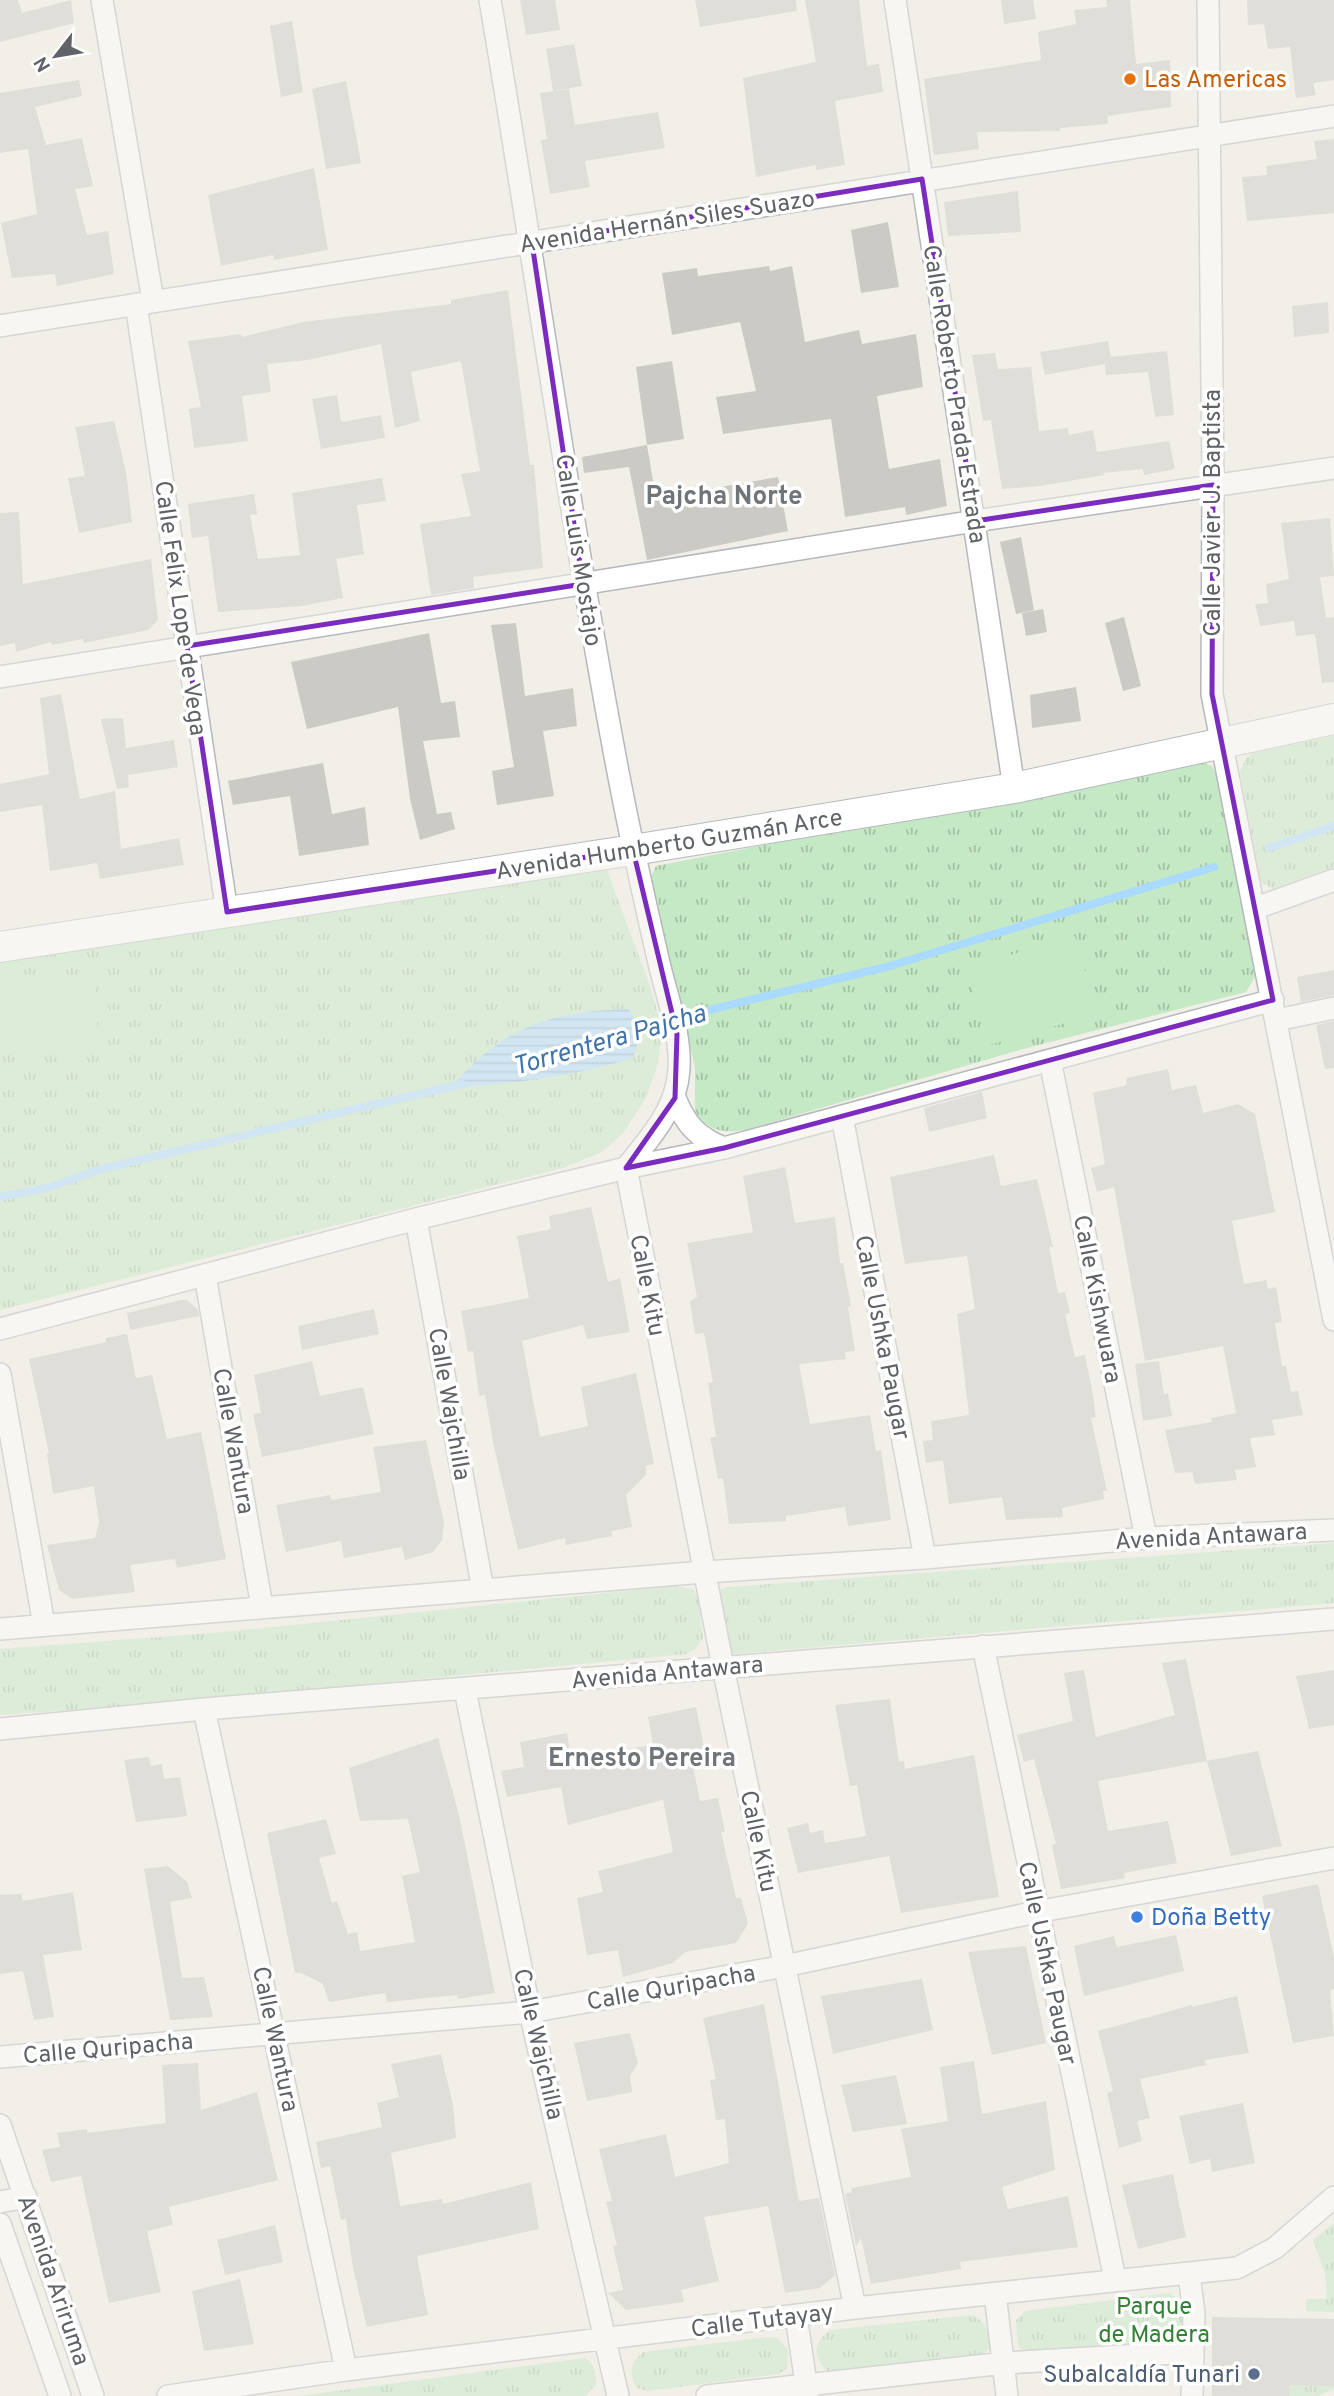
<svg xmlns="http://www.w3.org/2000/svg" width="1334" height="2396" viewBox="0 0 1334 2396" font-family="Overpass,sans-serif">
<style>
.grass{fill:url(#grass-tufts)}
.garden{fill:#c5e8c5}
.water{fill:url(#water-rules)}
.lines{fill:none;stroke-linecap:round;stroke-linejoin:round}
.stream{stroke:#aadaff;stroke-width:8}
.building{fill:#cccac5}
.street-casing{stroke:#b5b8bc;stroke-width:24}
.secondary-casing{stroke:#b6babf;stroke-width:32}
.street{stroke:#fff;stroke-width:21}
.secondary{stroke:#fff;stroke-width:30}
.marked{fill:none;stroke:#7b2cbf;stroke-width:5;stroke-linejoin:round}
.food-dot{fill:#e8710a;stroke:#fff;stroke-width:2.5}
.shop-dot{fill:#3f7fe0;stroke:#fff;stroke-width:2.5}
.service-dot{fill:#5c6f8a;stroke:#fff;stroke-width:2.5}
.labels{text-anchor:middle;stroke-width:7;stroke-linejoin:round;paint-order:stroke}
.food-label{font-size:24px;fill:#c56008;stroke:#fff;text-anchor:start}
.street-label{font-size:24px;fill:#5f6368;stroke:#fff}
.shop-label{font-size:24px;fill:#366cbe;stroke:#fff;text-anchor:start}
.park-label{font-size:24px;fill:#348238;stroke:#fff}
.service-label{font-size:24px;fill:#4e5e75;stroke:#fff;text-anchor:end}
.neighbourhood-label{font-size:26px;font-weight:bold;fill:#70757a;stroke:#fff}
.water-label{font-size:26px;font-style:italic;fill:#4174aa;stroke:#fff}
</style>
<defs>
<pattern id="grass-tufts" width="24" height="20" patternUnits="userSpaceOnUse" patternTransform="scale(1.75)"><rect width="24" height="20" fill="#c5e8c5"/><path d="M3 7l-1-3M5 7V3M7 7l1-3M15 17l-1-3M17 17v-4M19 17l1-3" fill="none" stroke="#a3c0a4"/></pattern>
<pattern id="water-rules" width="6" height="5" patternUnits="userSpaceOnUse" patternTransform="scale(1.75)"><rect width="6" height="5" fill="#aadaff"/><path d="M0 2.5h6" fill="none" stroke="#8eb4d2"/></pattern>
</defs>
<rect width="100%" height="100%" fill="#f1efe8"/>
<path class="grass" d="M1334,736v131l-61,22 -13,-8 -20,-109 6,-14 7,-5z
M1190,762h11l11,4 5,11 39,198 -10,17 -223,57 -277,81c-23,3 -35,2 -51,-17v-46l-46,-185 7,-16z
M607,870l44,119 11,40 -4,34 -11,33 -23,36 -22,20 -39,16 -563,142v-347l215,-41z
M1334,1543v60l-598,51 -9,-4 -9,-60 10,-3z
M674,1586l18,3 6,8 5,41 -8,11 -9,5 -509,48 -177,13v-66l225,-17z
M1334,2223v89l-28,-1v-12h21l-2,-26 -12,-33z
M1169,2293c15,6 13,24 13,38l-9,12 -146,9 -9,-6 -2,-26 9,-9z
M971,2315c17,7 17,16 19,33l-9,8 -150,17c-18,-11 -20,-31 0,-43z
M769,2337l8,1 11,12 -1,18 -8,6 -132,17 -10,-3c-9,-14 -7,-27 7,-36z
M585,2358c10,7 11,15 11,27l-11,11h-287z
M1290,2369l44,17v3l-16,7h-29z"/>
<path class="garden" d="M1075,936l22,78 -108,31 -23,-77z
M93,974l6,72 -99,7v-71z"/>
<path class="water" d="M628,1009l16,17 -11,32c-59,18 -119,26 -181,29 49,-60 101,-76 176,-78z"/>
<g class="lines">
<path class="stream" d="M1269,848l65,-22
M635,1028l255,-62 324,-99
M0,1197l48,-9 53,-19 361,-85"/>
</g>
<path class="building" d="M0,0h18l4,13 49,-13 3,23 -74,19z
M520,0h35l5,30 -34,5z
M695,0h101l1,11 -97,16z
M805,0h54l8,66 12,-2 4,28 -48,9 10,64 -29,5v-5l-60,12 -13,-99 73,-16z
M1001,0h32l3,19 -32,5z
M1106,0h24l6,64 34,-4 1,47 -64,9 1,8 -48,4v3l-83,1 2,17 -45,6 -10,-76 117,-19 -3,-28 38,-8 -2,-14 33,-3z
M1247,0h87v80l-21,3 3,12 -20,3 -6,-51 -22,2 -4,-25 -16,1z
M292,21l11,71 -22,5 -11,-71z
M574,44l8,42 -29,5 -7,-42z
M79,80l3,16 -47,11 11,38 36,-7 11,48 -18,3 12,46 21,-4 6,43 -57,12 -2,-12 -43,4 -11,-55 36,-9 -9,-65 -28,4v-60z
M346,81l15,82 -35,6 -14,-80z
M569,89l6,36 83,-13 7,36 -80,13 5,26 -40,7 -9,-54 6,-1 -7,-46z
M1334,139v74l-87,8 -5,-44 25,-2 -1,-9 51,-7 -3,-18z
M314,168l14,82 -54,10 -1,-5 -52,11 -13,-71z
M1018,191l3,41 -73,4 -4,-34z
M888,222l11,65 -38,6 -10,-63z
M769,266l1,5 22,-5 13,76 54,-12 3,14 54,-10 7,53 -46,9 12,73 51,-10 7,47 -41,9 -1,-8 -60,10 -14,-98 -108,15 -7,-37 40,-6 -16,-69 -68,13 -10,-62 35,-5 1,8z
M508,290l22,175h4l9,103 -70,9 1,11 -43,7 -11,-71 51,-8 -10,-42 19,-3 -19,-110 -50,11 9,49 -25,7 -14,-84 -73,16 -41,4 4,28 -29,4 6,45 -54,7 -5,-39 12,-2 -13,-66 53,-7 1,3 61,-15 148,-18v-4z
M1328,302l1,31 -35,4 -2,-31z
M1108,341l3,16 56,-6 7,64 -19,2 -7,-45 -42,3 -1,-11 -60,11 -5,-23z
M995,353l3,16 33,-2 8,64 29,-3 1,7 24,-5 4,22 72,-11 6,28 -31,6 -1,-6 -40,4 1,2 -64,11 -38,3 -11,-69 -8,1 -11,-66z
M672,361l12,78 -37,6 -11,-78z
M337,395l4,27 40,-7 4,23 -64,11 -9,-50z
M114,421l12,51 6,50 -53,11 -11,-55 17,-2 -10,-49z
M647,445l9,53 122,-21 10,54 -141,29 -18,-93 -45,6 -2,-16z
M382,478l4,23 -29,4 7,49 -28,5 7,39 -41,8 -84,6 -10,-76 -16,2 -4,-34 66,-10 3,20 -7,1 8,44 42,-4 -8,-62z
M19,512l4,72 128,-25 7,61 -10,10 -64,13 -1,-4 -31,6 -1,-3 -35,10 -1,-9 -15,3v-133z
M1330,518l4,58 -14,1 6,41 8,-1v65l-12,1 -7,-49 -19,2 -2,-15 -34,5 -5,-22 13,-1 -2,-19 23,-5 -8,-56z
M1021,537l13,73 -18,4 -16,-72z
M1043,609l4,23 -21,4 -4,-23z
M1124,617l17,69 -18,5 -18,-68z
M516,623l9,73 48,-8 4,38 -34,5 11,65 -57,9 -5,-34 22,-4 -23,-142z
M429,633l12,70 14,-2 5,36 -37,4 14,73 14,-2 4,17 -35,11 -10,-41 -12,-92 -91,22 -16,-67z
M1076,687l5,34 -49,7 -2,-33z
M61,694l19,105 35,-8 6,58 58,-11 5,27 -84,14 -3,-16 -47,8 -8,-66 -42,7v-28l49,-10 -9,-76z
M123,718l3,30 48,-8 4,27 -50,8 1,12 -12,2 -16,-70z
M323,763l9,51 33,-7 4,38 -70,11 -9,-60 -57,9 -5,-24z
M1334,970v25l-33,7 -4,-25z
M1334,1021v47l-9,1 -9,-44z
M1168,1069l4,21 24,-5 7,28 35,-9 17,10 20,98 -43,9 12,63 22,-4 2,9 8,-2 6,35 -7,1 7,43h4l5,26 7,-1 5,24 -31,5 3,15 -25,3 6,29 -21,3 2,10 -42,4 -3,-12 -17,1 -10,-43 47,-8 -1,-4 25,-5 -13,-67 -78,15 -31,-174 -17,5 -6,-24 14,-4 -12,-71 34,-8 -1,-7z
M982,1092l5,26 -58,14 -5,-24z
M994,1155l7,31 36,-7 16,68h-4l9,46 7,-1 5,21 -5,1 10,43 10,-2 7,35 4,27 -5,1 16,73h-4l1,8 -42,9 1,9 -57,3 -4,-23 -53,7 -6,-44 -17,3 -3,-22 10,-1 -2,-19 38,-6 -12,-101 18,-5 -8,-53 -62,8 -15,-87z
M785,1167l10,56 40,-6 5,46h3l8,43 -3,1 7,44 -10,1 1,7 -47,5 11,60 60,-9 6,36 5,-1 10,70 -43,6 -3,-19 -59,9v5l-57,3 -6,-46 -5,1 -8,-42h6l-8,-54 5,-1 -9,-49 -9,1 -5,-33 7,-4 -10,-54 66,-11 -10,-56z
M591,1207l17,75 12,-4 10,54 -43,7 -4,-14 -61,16 18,96 48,-11 -7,-39 55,-14 18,91 -8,2v9l-20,20 6,32 -20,4v5l-46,9 -1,-7 -47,12 -24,-103 -9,-52 -6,1 -6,-45 -5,1 -7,-41 68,-13 -12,-62 34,-7 -2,-13z
M181,1300h6l11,10 1,6 -69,14 -3,-17z
M374,1309l5,25 -77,16 -4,-24z
M127,1334l9,44 16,-3 15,64 34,-7 25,127 -49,9 -2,-9 -45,6 5,27 -63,7 -13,-9 -12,-45 48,-7 4,-15 -5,-37 -41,8 -6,-40 2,-1 -20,-94 77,-17v-4z
M312,1361l8,35 43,-9 11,47 -112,23 -9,-43 8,-1 -7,-38z
M1159,1361l5,33 4,-1 4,23 -29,5 -8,-57z
M426,1440l18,83 -2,17 -9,12 -28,8 -3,-13 -58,11 -3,-17 -55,11 -10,-47 54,-10 1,5 50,-8 -8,-45z
M1186,1659l21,102 -109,20 10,50 60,-10 9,42 -53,10 1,5 -64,11 -9,-44 4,-1 -22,-85 -10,3 -7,-27 56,-14 -9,-48 20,-3 12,67 79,-22 -13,-52z
M1334,1670v55l-25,4 -13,-53z
M890,1699l9,63 5,-1 1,8 69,-14 25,142 -98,16 -12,-57 -91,17 -11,-45 21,-5 2,10 13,-3 2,13 41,-7 -9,-51 -7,1 -15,-81z
M696,1707l10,51 -14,4 8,39 18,-3 7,34h-4l15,66h5l7,26 -12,19 -51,9 -12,11 -50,14 -5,-27 -31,5 -10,-57 26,-6 -5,-21 75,-19 -10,-52 -95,25 -7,-38 -54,10 -6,-26 23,-4 -4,-25 47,-9 4,24 82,-12 -5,-28z
M438,1738l21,77 36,178 -37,6 -1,-4 -70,7 -2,-9 -56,9 -6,-18 -22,-11h-6l-28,-140 59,-14 10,35 -17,4 13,45 5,-2 11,33 9,-2 3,19 55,-9 -13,-66 18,-4 -12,-53 -48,2 -11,-53z
M1258,1751l24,95 -51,10 -24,-95z
M149,1757l2,9 11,-2 2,15 16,-2 7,39 -51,6 -12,-62z
M168,1866l19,16 5,16 -22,4 12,76 22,-1 9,40 -43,3 -26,-151z
M1318,1884l16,74v31l-4,1 4,46 -41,7 -31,-147z
M73,1892l9,58 -39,5 11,62 -20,3 -11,-49 -23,3v-79l21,-1 2,7z
M1176,1935l8,36 -100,25 -10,-50 40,-10 3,11z
M1026,1946l20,97 -54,12 -24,-103z
M922,1979l11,51 -100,24 -12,-58z
M1237,1996l12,57 -44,7 1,5 -66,14 10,39 -13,3 5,20 -23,7 -12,-55 6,-2 -15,-60 94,-26v2z
M764,2004l35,197 20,-3 16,77 -15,13 -35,5 -17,-87 -64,11 15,64 -38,9 3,12 -58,8 -18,-17 15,-3 -10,-44 4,-1 -11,-43 6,-1 -13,-52 67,-15 9,43 54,-14 -4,-44 -9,1 -6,-40 6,-1 -13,-61z
M630,2033l8,30 -8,13 2,16 -45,9 -13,-58z
M441,2054l12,51 3,33 -65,15 9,53 42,-7 1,5 88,-22 8,47 -122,27 11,59 -61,12 -14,-59 -7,-49 -5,1 -11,-54 -9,2 -5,-26 66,-15 -5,-24 22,-6 -8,-33z
M974,2061l8,53 64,-13 9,69 -53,17 6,22 60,-13 10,51 -118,15 1,7 -90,15 -10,-46 -5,8 -11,-52 7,-2 -1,-4 60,-11 -10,-48 47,-8 -8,-54z
M198,2063l3,47 56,-18 21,88 -109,27 4,18 -26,6 14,61 -52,11 -28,-127 -30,6 -9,-32 18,-3 -3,-14 30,-4v4l79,-10 -4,-58z
M896,2075l11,49 -54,8 -12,-47z
M1243,2103l12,60 -43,9 -2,-13 -20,5 -11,-48z
M1173,2174l13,63 -48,12 -16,-64z
M275,2225l8,37 -58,13 -8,-35z
M240,2279l14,65 -50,7 -12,-60z
M1212,2317l122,2v67l-44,-1 -1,11h-77z"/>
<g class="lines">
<g class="street-casing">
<path id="street" d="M102,0l51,301
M490,0c43,252 78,505 125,756 13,70 28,138 44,207 8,34 22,71 20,106 -2,40 -29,69 -53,99l97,499 132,641
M895,0l119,788
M1208,0l5,485 -1,209 122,626
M136,304l91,608
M0,326l1334,-210
M0,677l975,-156 359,-53
M1256,908l78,-28
M1277,1020l57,-12
M1050,1060l96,478
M675,1098c11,27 22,39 49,50
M842,1116l83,442
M416,1219l67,371
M205,1275l57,332
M0,1329l416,-110 210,-51 98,-20 549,-148
M0,1374l44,251
M0,1629l704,-57 221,-14 221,-20 188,-8
M983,1646l132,633
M465,1690l65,322 88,384
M204,1709l142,661
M0,1729l204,-20 1130,-90
M0,2057l530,-45 255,-46 251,-54 298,-54
M0,2125l93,271
M0,2202l26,-5
M0,2224l60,172
M1189,2275l5,38 -2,83
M995,2293l12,103
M796,2316l12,80
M168,2396l178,-26 509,-62 382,-40 38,-20 59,-51
M707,2396l298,-33 188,-11"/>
</g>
<g class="secondary-casing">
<path id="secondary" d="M0,947l633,-97 381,-62 320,-69"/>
</g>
<use href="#street" class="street"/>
<use href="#secondary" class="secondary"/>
</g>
<path d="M0 0H1334V2396H0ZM922,179l53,342 238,-36 -1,209 61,306 -549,148 -98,20 49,-70 2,-64 -44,-184 -406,62 -40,-266 396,-62 -51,-341z" fill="#f1efe8" fill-opacity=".55" fill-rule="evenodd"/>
<path class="marked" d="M922,179l53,342 238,-36 -1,209 61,306 -549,148 -98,20 49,-70 2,-64 -44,-184 -406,62 -40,-266 396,-62 -51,-341z"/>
<circle class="food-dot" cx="1130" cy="79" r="7"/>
<circle class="shop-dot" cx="1137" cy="1917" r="7"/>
<circle class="service-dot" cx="1254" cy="2374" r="7"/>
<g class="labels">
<g class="food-label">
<text x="1144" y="87">Las Americas</text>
</g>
<g class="street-label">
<text transform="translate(667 221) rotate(-9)" y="8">Avenida Hernán Siles Suazo</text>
<text transform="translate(955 394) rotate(81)" y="8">Calle Roberto Prada Estrada</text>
<text transform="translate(1212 513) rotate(-90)" y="8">Calle Javier U. Baptista</text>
<text transform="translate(579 550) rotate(81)" y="8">Calle Luis Mostajo</text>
<text transform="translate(181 608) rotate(82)" y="8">Calle Felix Lope de Vega</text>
<text transform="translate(669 844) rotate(-9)" y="8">Avenida Humberto Guzmán Arce</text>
<text transform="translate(648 1285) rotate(79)" y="8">Calle Kitu</text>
<text transform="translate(1098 1299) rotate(79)" y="8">Calle Kishwuara</text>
<text transform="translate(883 1337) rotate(79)" y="8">Calle Ushka Paugar</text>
<text transform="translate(450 1404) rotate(80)" y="8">Calle Wajchilla</text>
<text transform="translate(234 1441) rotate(80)" y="8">Calle Wantura</text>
<text transform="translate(1211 1536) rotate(-3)" y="8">Avenida Antawara</text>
<text transform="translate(667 1672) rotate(-5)" y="8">Avenida Antawara</text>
<text transform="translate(759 1841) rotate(78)" y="8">Calle Kitu</text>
<text transform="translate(1048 1963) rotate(78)" y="8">Calle Ushka Paugar</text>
<text transform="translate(671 1987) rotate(-10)" y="8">Calle Quripacha</text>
<text transform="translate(276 2039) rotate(78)" y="8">Calle Wantura</text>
<text transform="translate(539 2044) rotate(77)" y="8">Calle Wajchilla</text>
<text transform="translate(108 2048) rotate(-5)" y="8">Calle Quripacha</text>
<text transform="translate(54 2280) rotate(71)" y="8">Avenida Ariruma</text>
<text transform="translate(762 2320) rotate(-7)" y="8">Calle Tutayay</text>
</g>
<g class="shop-label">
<text x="1151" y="1925">Doña Betty</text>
</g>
<g class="park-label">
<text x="1154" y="2314">Parque<tspan x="1154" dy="28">de Madera</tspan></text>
</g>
<g class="service-label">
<text x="1240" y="2382">Subalcaldía Tunari</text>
</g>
<g class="neighbourhood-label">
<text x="724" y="504">Pajcha Norte</text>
<text x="642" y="1766">Ernesto Pereira</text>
</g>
<g class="water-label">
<text transform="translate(609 1039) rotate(-16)" y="9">Torrentera Pajcha</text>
</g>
</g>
<g transform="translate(56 56) rotate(239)" stroke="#ffffff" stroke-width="5" paint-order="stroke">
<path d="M0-5L12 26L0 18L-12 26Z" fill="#5f6368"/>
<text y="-10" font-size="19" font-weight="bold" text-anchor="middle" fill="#5f6368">N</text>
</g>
</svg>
